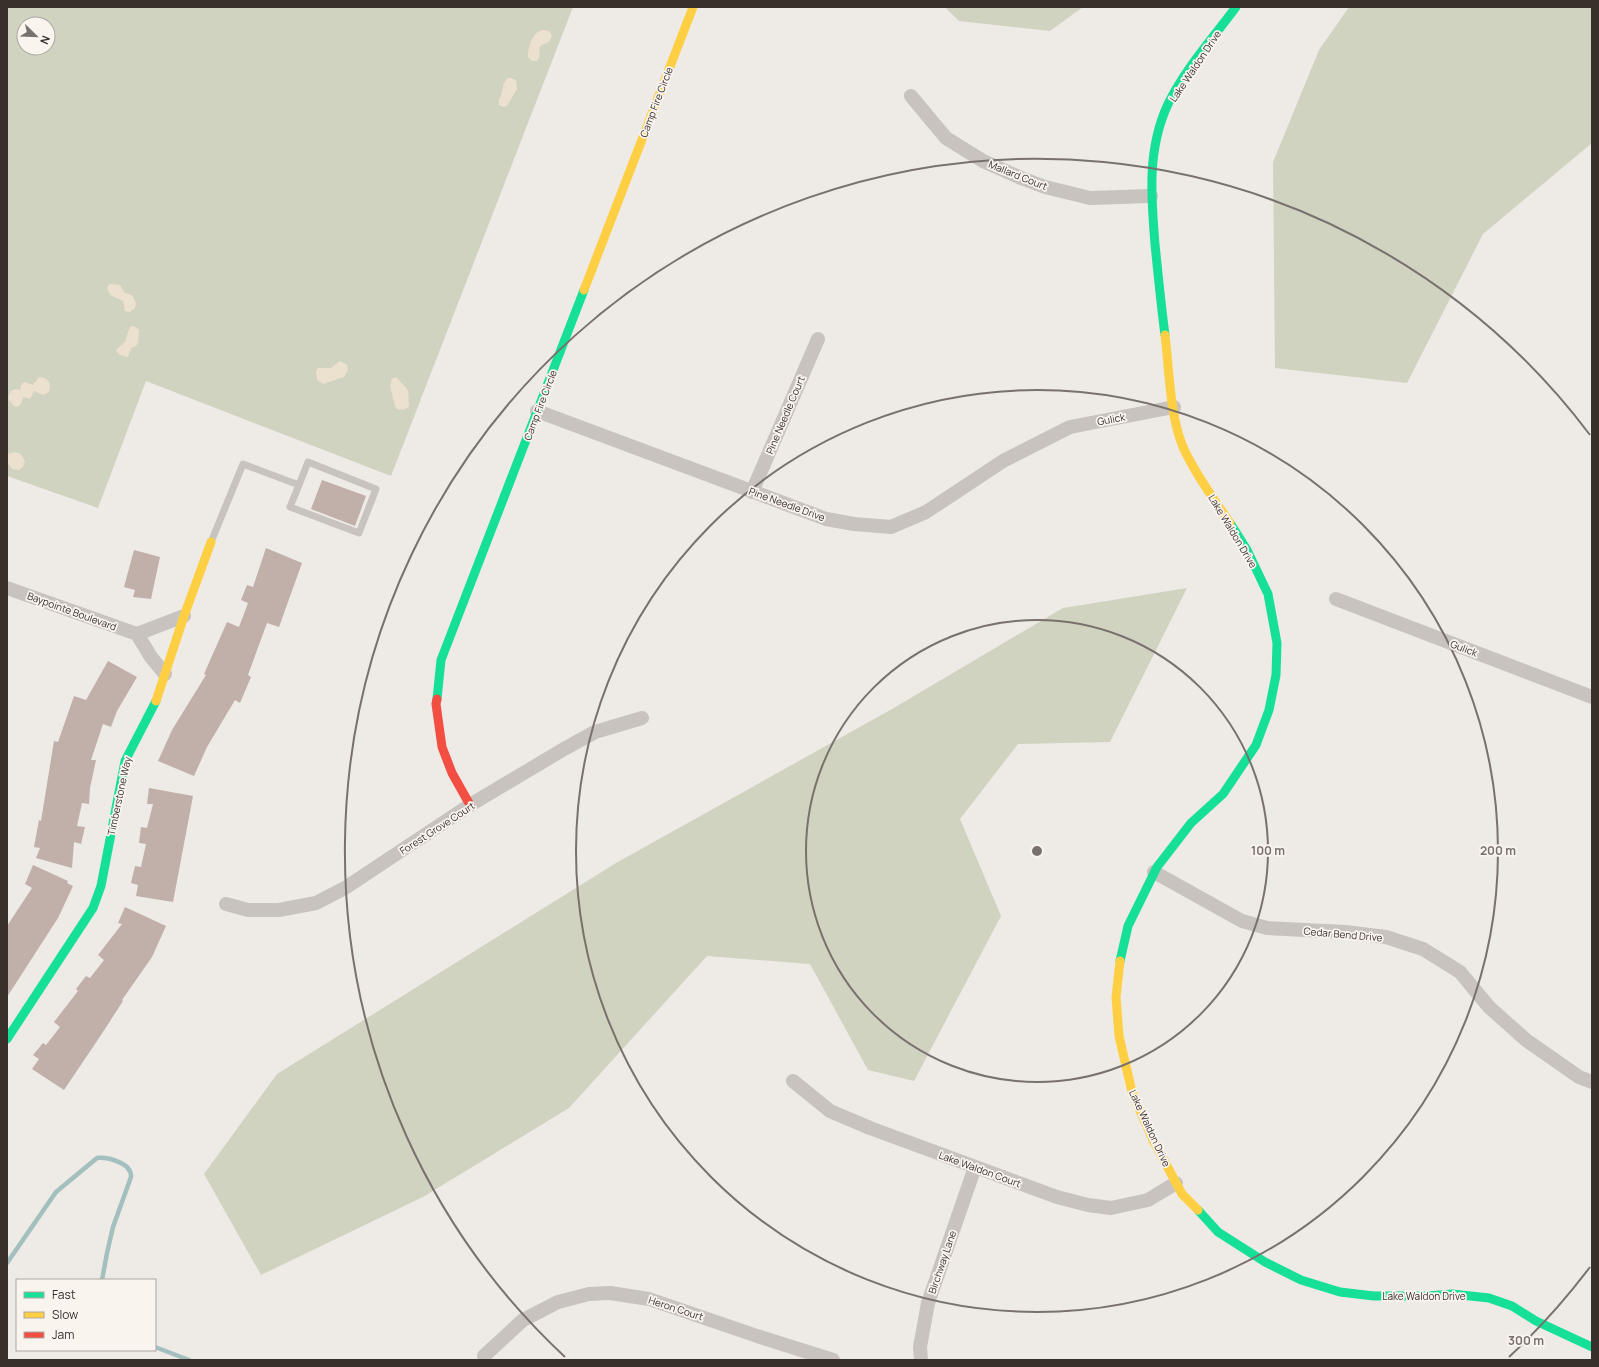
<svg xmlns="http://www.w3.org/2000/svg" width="1599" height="1367" viewBox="0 0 1599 1367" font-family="Manrope,sans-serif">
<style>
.green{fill:#d1d3c1;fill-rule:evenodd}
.sand{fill:#ece0cf}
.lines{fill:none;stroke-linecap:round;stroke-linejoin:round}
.stream{stroke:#a3bfbe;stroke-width:4.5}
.building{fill:#c1afa9}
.lane{stroke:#c8c3bf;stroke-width:7}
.street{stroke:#c8c3bf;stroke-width:14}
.fast{stroke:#16e098;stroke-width:9}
.slow{stroke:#ffcf43;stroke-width:9}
.jam{stroke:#f24e42;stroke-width:9}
.ring{fill:none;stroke:#78716d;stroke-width:2}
.labels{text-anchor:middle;stroke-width:3.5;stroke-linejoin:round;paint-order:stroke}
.street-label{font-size:10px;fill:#39302c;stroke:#faf4ef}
.centre{fill:#78716d;stroke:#faf4ef;stroke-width:2}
.ring-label{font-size:12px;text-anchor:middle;font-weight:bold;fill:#78716d;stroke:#faf4ef;stroke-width:3.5;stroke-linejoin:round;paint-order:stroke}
</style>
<rect width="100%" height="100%" fill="#eeeae6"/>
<path class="green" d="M7,7h566l-182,469 -245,-95 -48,127 -91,-32zM24,24h24v24h-24z
M945,7h138l-33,24 -91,-10z
M1349,7h243v136l-109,91 -76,149 -132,-15 -2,-206 46,-112z
M1187,588l-77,154 -92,2 -58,75 41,97 -87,165 -46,-11 -58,-106 -103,-8 -138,152 -146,89 -162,78 -57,-101 73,-100 339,-211 276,-154 171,-101z"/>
<path class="sand" d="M542,30l7,1 3,5 -3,6 -9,4c-2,6 2,9 -3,15h-5l-4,-4c0,-10 4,-24 14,-27z
M508,78h2l6,2 1,9 -10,17 -4,1 -4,-2c-1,-5 1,-6 2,-10 3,-7 0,-11 7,-17z
M110,284l10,1 4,7 9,4 3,8 -1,4 -5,4 -5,-1 -2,-10c-7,-4 -15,-4 -16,-14z
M131,326l5,1 3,3 -1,13 -2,3 -5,2 -3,9 -8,-2 -4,-4 1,-2 8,-7 3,-10z
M340,361l7,4 1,5 -4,7 -21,7 -6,-4 -1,-9 2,-3h13z
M39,377c9,0 13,6 10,15l-6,3 -9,-4 -4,8 -7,-2c-2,5 0,8 -7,10l-3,-2 -5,-7 3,-7 4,-2 5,1 1,-5 3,-3 9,3z
M396,377l12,13 1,16c-3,4 -7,4 -12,3l-2,-3 -5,-20 2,-7z
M15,452l6,2 4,7 -2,6 -4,3 -7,-1 -5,-7v-8z"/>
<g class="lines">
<path class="stream" d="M7,1263l49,-71 41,-34c11,-1 35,5 34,19l-18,50 -6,26 -5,27
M155,1347l34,13"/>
</g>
<path class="building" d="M322,480l44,16 -11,30 -44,-17z
M266,548l36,15 -23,64 -12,-4 -19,52 3,2 -11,26 -5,-3 -28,47 -13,29 -36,-15 14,-31 34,-55 -2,-1 23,-52 12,5 9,-24 -7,-3 6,-15 6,2z
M134,550l26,7 -9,42 -18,-2 2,-7 -11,-3z
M108,661l29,16 -20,34 -6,16 -8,-3 -12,36h5l-6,28 -1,16 -7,-1 -5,23 8,1 -4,17 -7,-2 -2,26 -36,-10 4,-10 -6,-1 5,-27 2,1 13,-80 4,1 16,-46 12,4z
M149,788l44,8 -20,106 -37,-6 2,-11 -7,-2 4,-17 6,1 5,-23 -7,-1 2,-16 6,1 6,-24h-6z
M33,865l35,16 -1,2 6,3 -15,32 -51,79v-71l25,-38 -7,-4z
M125,907l41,19 -14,31 -30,43 1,1 -22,34 -37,55 -32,-21 7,-10 -6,-4 10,-12 3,2 14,-18 -6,-5 24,-31 -2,-2 10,-13 4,2 14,-18 -6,-5 24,-31 -4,-1z"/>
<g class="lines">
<path class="lane" d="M211,542l32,-78 56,21 -9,22 69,26 17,-44 -68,-27 -9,23"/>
<path class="street" d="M911,96l35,42 37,23 38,17 24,9 45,11 61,-2
M537,411l289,108 28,5 37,3 35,-15 77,-51 67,-34 104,-20
M752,492l66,-153
M7,588l130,46 47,-18
M1336,599l256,98
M137,634l14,23 14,17
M1154,872l88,49 25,7 78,4 41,5 37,12 37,23 29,35 37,33 53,37 13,5
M226,904l22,6h31l37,-7 29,-15 125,-83 94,-56 31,-17 47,-14
M793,1081l37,30 40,17 187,69 31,8 23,3 37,-8 28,-17
M484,1356l39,-36 35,-18 31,-8 21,-1 39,6 108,37 76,24
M921,1360l-1,-13 8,-44 47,-136"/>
<path class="fast" d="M1165,335c-4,-30 -7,-61 -10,-91 -4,-48 -8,-95 13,-140 17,-35 45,-66 68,-97
M437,699l4,-39 143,-370
M1120,961l8,-35 29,-59 34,-44 32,-29 33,-49 13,-35 7,-35 1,-32 -9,-49 -21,-44 -17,-27
M7,1039l86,-131 8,-22 24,-125 31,-60
M1198,1210l20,22 47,30 36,18 39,12 34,4h54l24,-2 37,4 23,8 24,15 56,26"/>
<path class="slow" d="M584,290l109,-283
M1165,335c4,33 5,82 18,112 12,27 31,52 47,76
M156,701l28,-85 27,-74
M1120,961l-4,36 3,39 13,56 21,48 29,54 16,16"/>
<path class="jam" d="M437,699l-1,5 6,43 10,26 18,32"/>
</g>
<g class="ring">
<circle cx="1037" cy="851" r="231"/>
<circle cx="1037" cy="851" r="461"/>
<path d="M1590 1267A692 692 0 0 1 1509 1357M565 1357A692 692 0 1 1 1590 435"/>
</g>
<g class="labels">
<g class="street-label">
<text transform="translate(1195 66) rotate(-56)" y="4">Lake Waldon Drive</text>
<text transform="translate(656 102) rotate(-69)" y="4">Camp Fire Circle</text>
<text transform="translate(1018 175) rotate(22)" y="4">Mallard Court</text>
<text transform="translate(540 405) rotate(-69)" y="4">Camp Fire Circle</text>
<text transform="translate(785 415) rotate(-67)" y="4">Pine Needle Court</text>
<text transform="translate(1111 419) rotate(-11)" y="4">Gulick</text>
<text transform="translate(787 504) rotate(20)" y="4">Pine Needle Drive</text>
<text transform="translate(1233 531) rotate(59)" y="4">Lake Waldon Drive</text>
<text transform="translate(72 611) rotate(20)" y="4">Baypointe Boulevard</text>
<text transform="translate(1464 648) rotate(21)" y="4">Gulick</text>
<text transform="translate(119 796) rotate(-78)" y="4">Timberstone Way</text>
<text transform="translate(437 828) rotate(-33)" y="4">Forest Grove Court</text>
<text transform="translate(1343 934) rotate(5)" y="4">Cedar Bend Drive</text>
<text transform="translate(1150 1128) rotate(65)" y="4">Lake Waldon Drive</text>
<text transform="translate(980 1169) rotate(20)" y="4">Lake Waldon Court</text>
<text transform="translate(942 1262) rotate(-71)" y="4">Birchway Lane</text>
<text x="1424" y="1300">Lake Waldon Drive</text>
<text transform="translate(676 1308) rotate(18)" y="4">Heron Court</text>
</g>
</g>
<circle cx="1037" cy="851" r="6" class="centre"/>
<g class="ring-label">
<text x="1268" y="855">100 m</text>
<text x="1498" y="855">200 m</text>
<text x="1526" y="1345">300 m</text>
</g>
<rect width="1599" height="1367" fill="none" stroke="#39302c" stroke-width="16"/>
<rect x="16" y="1279" width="140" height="72" fill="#faf4ef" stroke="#ada6a1"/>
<rect x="24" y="1292" width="20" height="6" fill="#16e098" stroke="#ada6a1"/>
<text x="52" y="1299" font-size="12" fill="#39302c">Fast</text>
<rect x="24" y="1312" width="20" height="6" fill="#ffcf43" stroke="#ada6a1"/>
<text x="52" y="1319" font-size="12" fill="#39302c">Slow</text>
<rect x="24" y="1332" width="20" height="6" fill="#f24e42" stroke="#ada6a1"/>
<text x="52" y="1339" font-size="12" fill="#39302c">Jam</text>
<g transform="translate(36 36) rotate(113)"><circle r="19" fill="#faf4ef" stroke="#ada6a1"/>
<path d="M0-3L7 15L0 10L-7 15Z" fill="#78716d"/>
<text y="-6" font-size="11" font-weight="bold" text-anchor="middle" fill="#39302c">N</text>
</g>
</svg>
